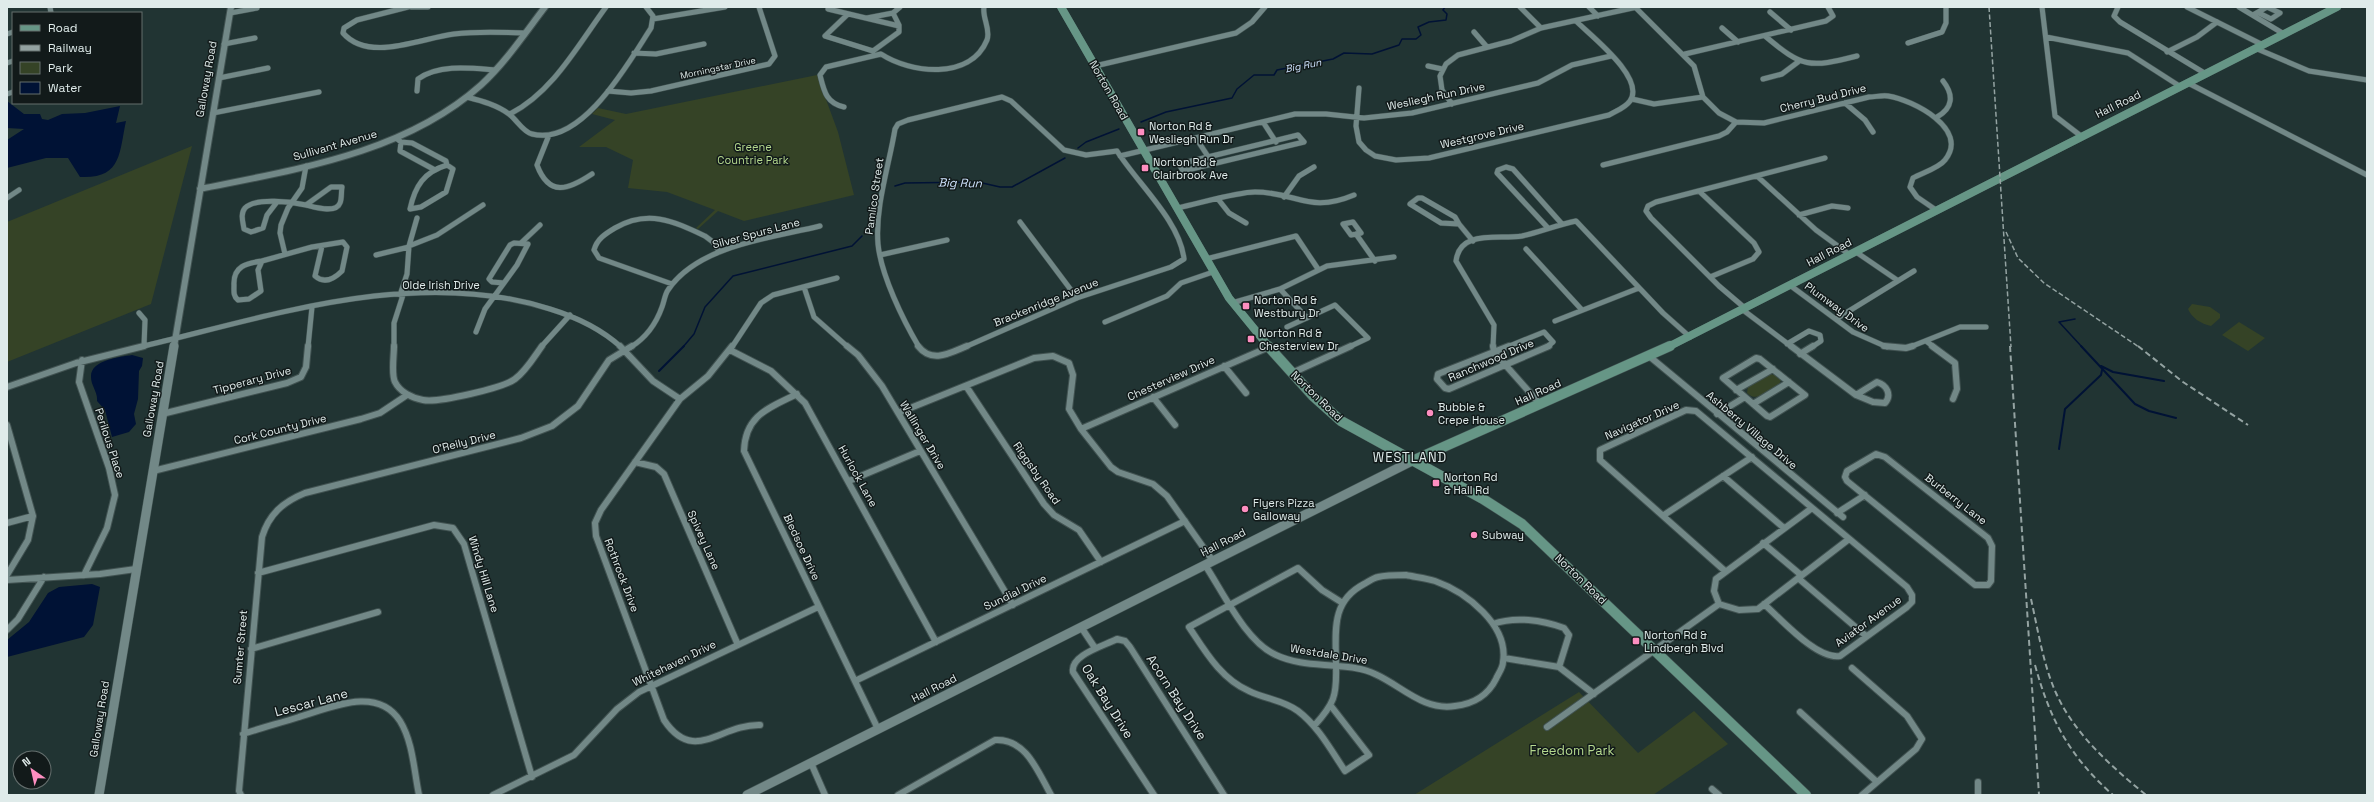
<svg xmlns="http://www.w3.org/2000/svg" width="2374" height="802" viewBox="0 0 2374 802" font-family="'Space Grotesk',sans-serif">
<style>
.green{fill:#354326}
.water{fill:#001235}
.lines{fill:none;stroke-linecap:round;stroke-linejoin:round}
.stream-far1{stroke:#001235;stroke-width:1.5}
.stream{stroke:#001235;stroke-width:2}
.minor-far1-casing{stroke:#415251;stroke-width:6}
.minor-casing{stroke:#415251;stroke-width:8}
.tertiary-far1-casing{stroke:#415251;stroke-width:8}
.tertiary-casing{stroke:#415251;stroke-width:10}
.secondary-far1-casing{stroke:#415251;stroke-width:8}
.secondary-casing{stroke:#415251;stroke-width:11}
.minor-far1{stroke:#728887;stroke-width:5}
.minor{stroke:#728887;stroke-width:6}
.tertiary-far1{stroke:#728887;stroke-width:6}
.tertiary{stroke:#728887;stroke-width:9}
.secondary-far1{stroke:#669686;stroke-width:8}
.secondary{stroke:#669686;stroke-width:10}
.rail-far1{stroke:#94a3a2;stroke-width:1.5;stroke-dasharray:5 2.5;stroke-linecap:butt}
.rail{stroke:#94a3a2;stroke-width:2;stroke-dasharray:6 3.5;stroke-linecap:butt}
.poi-dot{fill:#fd8ec0;stroke:#121a1a;stroke-width:1.5}
.labels{text-anchor:middle;stroke-width:3;stroke-linejoin:round;paint-order:stroke}
.far-street-label{font-size:9px;fill:#dfebea;stroke:#121a1a}
.far-water-label{font-size:10px;font-style:italic;fill:#cee2fd;stroke:#121a1a}
.street-label{font-size:11px;fill:#dfebea;stroke:#121a1a}
.poi-label{font-size:11px;fill:#dfebea;stroke:#121a1a;text-anchor:start}
.park-label{font-size:11px;fill:#b5d98e;stroke:#121a1a}
.water-label{font-size:12px;font-style:italic;fill:#cee2fd;stroke:#121a1a}
.quarter-label{font-size:13px;letter-spacing:1px;fill:#dfebea;stroke:#121a1a}
.near-street-label{font-size:13px;fill:#dfebea;stroke:#121a1a}
.near-park-label{font-size:13px;fill:#b5d98e;stroke:#121a1a}
</style>
<rect width="100%" height="100%" fill="#213433"/>
<path class="green" d="M817,75l21,57 16,63 -110,26 -26,-10 -20,18 -2,-1 19,-18 -48,-18 -39,-4 5,-28 -27,-13h-27l36,-27 -23,-6 6,-6 28,6z
M192,146l-41,158 -144,58v-140z
M2192,304l18,3 10,7v4l-9,8c-10,-2 -19,-8 -23,-17z
M2239,322l26,16 -17,13 -26,-16z
M1770,374l5,1 6,5 -2,5c-10,6 -22,18 -32,8l1,-7z
M1579,692l59,61 56,-42 34,33 -75,51h-239z"/>
<path class="water" d="M7,101l17,13h16l2,5 6,1 14,-6 23,-1 35,-7 -4,17 10,-2c-7,32 -4,58 -46,56l-12,-19h-22l-39,10v-28l17,-11 -17,-1z
M132,355l11,3 -1,8 -3,5 -1,28 -4,15 2,10 -7,8 -17,5 -7,-27 -8,-9c1,-9 -6,-15 -6,-24 -1,-17 29,-20 41,-22z
M92,584l8,3 -7,38 -9,12 -77,20v-17l22,-18 19,-29 11,-6z"/>
<g class="lines">
<path class="stream-far1" d="M1141,122l25,-10 66,-14 5,-9 17,-14h20l3,-5 56,-11 11,-6 28,1 27,-9 3,-6h14l5,-4 -3,-8 11,-5 17,-2 1,-6 -4,-4 2,-3
M1078,148l8,-6 33,-13
M895,186l10,-3 73,-1 22,5h12l53,-29
M2059,322l23,25
M2059,322l16,-3
M683,347l11,-13 11,-27 28,-31 119,-30 10,-10"/>
<path class="stream" d="M2081,346l54,58 14,7 27,7
M2101,366l12,6 51,9
M659,371l25,-25
M2059,449l6,-40 36,-34 1,-5"/>
<g class="minor-far1-casing">
<path id="minor-far1" d="M50,7l1,6
M408,7l-51,13 -13,8 -1,5c26,30 78,5 111,1 23,-3 47,-2 70,-1
M411,7h17
M1520,7l21,21
M1589,7l9,9
M1635,7l59,59 9,31 16,16 17,9 28,1 105,-26c6,0 13,-2 19,-1 25,4 82,33 57,64 -6,8 -23,13 -32,18l-3,9 7,10 19,13
M2042,7l13,109 26,20
M2118,7l-4,9 6,6 86,52
M2187,7l76,38
M2239,7l45,27
M828,9l71,17
M1770,12l21,18
M230,13l27,-5
M848,14l-23,22 48,15 26,-19v-7l-6,-12
M2253,15l14,-8 13,6 -9,6 -12,-6
M867,18l26,-5 7,-6
M653,19l72,-12
M1722,28l16,14
M1474,32l13,15
M7,34l6,-2
M1765,36c38,32 44,32 92,20
M2046,37l82,16 53,34
M1908,43l34,-11 4,-9v-16
M224,44l31,-6
M2255,48l54,23 58,9
M2167,52l30,-15 20,-15
M634,53l22,1 48,-10
M1685,54l141,-33 7,-5 -5,-9
M7,63l6,-2
M1095,66l141,-33 16,-11 13,-15
M1428,66l14,3
M219,78l49,-10
M1763,79l19,-5 16,-12
M2188,83l179,92
M1359,88l-3,38 3,16 7,8 9,6 21,4 33,-2 180,-43c7,-4 16,-7 21,-14 16,-23 -39,-65 -54,-80
M417,91l1,-12c21,-15 52,-11 77,-9
M608,91l23,2 20,-2 118,-27 6,-8 -16,-49
M7,94l6,-2
M467,97c15,4 30,8 42,17 8,6 14,18 23,20 50,13 97,-72 119,-106l2,-12 -7,-9
M1632,99l22,5 49,-7
M1845,103l20,17 8,12
M1452,104l-10,-14 -2,-14 6,-12 12,-9 53,-14 30,-13 96,-21
M844,107c-18,-4 -20,-16 -24,-32l6,-8 55,-13c29,19 89,27 106,-14 4,-11 -5,-22 -3,-33
M213,113l106,-21
M510,114c43,-22 68,-69 96,-107
M1937,117c16,-9 17,-22 6,-36
M1263,122l13,20
M549,135l-12,30c12,32 31,25 55,9
M1298,135l6,7 -121,29 -4,-7z
M396,138l5,4 -1,9 35,19
M1196,138l13,20
M401,142l11,1 34,18 1,4
M1120,156l175,-42h31l38,4 48,-5 126,-30 34,-18 39,-9
M447,165l6,4 -7,23 -25,15 -11,2c5,-23 14,-37 37,-44z
M1603,165l116,-29 8,-4 9,-10
M1757,176l59,54 34,25
M331,187h11c-1,5 0,12 -2,16 -4,11 -26,4 -34,2z
M1699,191l55,52 5,9 -6,7 -43,18
M1284,197l15,-21 15,-9
M7,198l12,-8
M1418,198h4l33,19 4,7 -18,-1 -31,-19z
M1218,199l11,14 17,10
M277,202l-10,13 -4,13 -12,4 -7,-3c-1,-7 -4,-15 1,-21 11,-11 47,-6 61,-3
M1177,208c21,-4 59,-16 78,-16 42,0 54,22 99,3
M1799,215l33,-9 16,2
M1020,222l57,76
M1353,222l8,11 -10,2 -8,-11z
M1459,224l14,17
M1548,228l-51,-55 1,-3 8,-3 7,2 49,55
M1356,234l19,27
M514,243l14,1 -11,21 -13,18 -12,-1 -3,-3 21,-34z
M521,243l19,-18
M409,246l28,-11 46,-30
M1526,249l56,61
M1856,252l41,28
M285,254l-5,-21 1,-8 7,-17 14,-20 4,-22
M376,255l33,-8
M880,255l67,-15
M1206,259l90,-23 22,33
M262,261l50,-14 31,-5 4,5 -5,24c-8,8 -18,13 -27,5l7,-30
M262,261l-4,9 3,21 -12,8 -11,1c-5,-4 -4,-9 -4,-15 -1,-19 13,-22 28,-24z
M672,284l-73,-26 -5,-8c3,-11 11,-16 21,-22 33,-19 58,-7 90,8l8,6 6,9
M1791,286l62,46 34,15
M804,287l10,30 34,30
M1280,289l27,29
M400,295l7,-21 2,-28 8,-28
M1232,303l48,-14 47,-23 67,-9
M1746,309l-27,-23 -68,-68 -5,-7 2,-5 8,-4 169,-44
M1743,310l49,37
M139,313l6,7 -1,26
M1836,319l78,-48
M1555,321l84,-33
M1105,322l62,-26 14,-13 32,-11
M1287,327l48,-22 33,33 -19,9
M476,332l9,-23 19,-26
M1926,341l8,6
M1787,344l22,-13 11,4 1,6 -9,6
M140,347c131,-31 276,-81 410,-38 26,8 50,19 71,38
M308,347l4,-40
M394,347v-24l9,-28
M541,347l29,-32
M631,347c16,-10 25,-23 31,-40 2,-5 3,-13 6,-17 30,-45 104,-52 152,-64
M732,347l29,-44 12,-8 64,-17
M919,347c-16,-27 -38,-72 -41,-103 -3,-38 11,-78 17,-115l3,-5 10,-4 94,-23 9,4 53,49 22,5 31,-4c20,32 63,70 67,108l-13,8 -94,31 -112,49
M1493,347l1,-22 -38,-64c4,-32 43,-21 66,-25 18,-4 35,-11 54,-15l87,92 27,24
M1507,347l37,-15 9,10 -6,5
M1910,347l50,-20h26"/>
</g>
<g class="minor-casing">
<path id="minor" d="M394,346c0,10 -3,28 1,36 5,10 17,16 28,18 15,3 80,-12 92,-21 11,-8 19,-22 27,-33
M620,346l33,35 27,18
M732,346l-24,30 -28,23 -79,111 -6,13 1,13 68,184c30,45 56,4 96,5
M847,346l11,9 24,31 131,219
M918,346c14,18 32,7 49,0
M1493,346l1,6 46,52
M1509,346l-71,28 -1,5 8,9 4,1 100,-43
M1791,346l65,49
M1884,346l22,2 7,-2
M1932,346l23,17 2,26 -4,10
M730,350l41,21 34,32 131,239
M1800,354l13,-8
M1649,356l194,161
M1756,358l4,1 45,36 -35,22 -3,-1 -44,-38z
M82,360l-3,22 30,86 6,27 -8,33 -23,47
M1224,366l22,27
M1292,373l59,-27
M1877,382c10,3 15,13 8,21l-12,-1 -17,-7z
M966,386l78,118 10,11 25,15 22,32
M7,387l69,-24 68,-17
M1736,390l37,-21
M797,394c-28,14 -52,21 -53,57l134,278
M1153,397l22,28
M1753,404l36,-22
M898,413l136,-55 19,-2 16,7 4,12 -4,34 12,20 30,38 7,5 35,12 14,12 46,65
M162,414l125,-31 14,-6 5,-10 2,-21
M1717,414l28,-17
M7,425l26,91 -5,24 -21,35
M1081,429l188,-82
M1876,454l9,3 103,81 4,8 -1,35 -3,4h-13l-128,-104 -2,-4 2,-6z
M635,462l21,5 8,7 74,171
M153,471l208,-52 19,-6 27,-18
M1723,476l61,52
M849,481l71,-30
M1837,513l28,-18
M1664,515l88,-58
M7,523l26,-7
M1763,543l38,32
M1205,565c18,27 41,77 71,90 19,9 41,9 60,11
M1725,571l-125,-111v-10l86,-40 10,1 211,176 5,8v7l-5,5 -67,49c-23,4 -59,-37 -76,-52
M258,573l176,-48 19,3 11,16 68,233
M1406,575c9,2 20,3 29,6 31,11 74,44 68,81 0,6 -5,12 -7,17 -8,16 -23,25 -41,27 -32,5 -53,-20 -80,-32 -12,-6 -26,-7 -39,-8 0,-34 -6,-64 28,-82 4,-2 9,-6 14,-7 8,-2 19,-2 28,-2z
M1798,578l68,58
M7,580l93,-6 36,-5
M1719,604l20,6 19,-1 91,-70
M1719,604l-5,-13 2,-12 96,-71
M1493,624c22,-8 49,-4 71,4l5,7 -10,32
M1081,627l14,21
M7,630l11,-11 26,-42
M251,649l127,-37
M1504,658l55,9 35,27
M1852,668l55,48 15,23 -6,10 -54,46
M855,681l330,-160
M1331,706l38,49 -24,16c-14,-21 -27,-45 -47,-60 -15,-11 -33,-12 -49,-20 -28,-12 -44,-40 -60,-64l109,-59 24,22 19,12
M1800,712l77,70
M1314,726c20,-22 23,-30 22,-60
M1547,727l172,-123
M243,734c18,-6 37,-11 56,-17 31,-9 78,-32 101,4 13,21 14,50 19,74
M811,763l14,32
M1978,782v13
M1712,789l7,6
M241,795l-2,-4 23,-254c7,-23 21,-35 43,-44l216,-55 31,-12 26,-20 31,-46 23,-14
M493,795l81,-40 43,-46 22,-17 179,-85
M898,795l97,-55c31,-2 43,32 56,55
M1154,795l-81,-123c-3,-17 31,-26 44,-33l8,2 5,6 94,148"/>
</g>
<g class="tertiary-far1-casing">
<path id="tertiary-far1" d="M200,189c98,-20 205,-36 281,-104 25,-23 44,-52 64,-78
M174,347l57,-340"/>
</g>
<g class="tertiary-casing">
<path id="tertiary" d="M99,795l75,-449
M747,795l665,-334"/>
</g>
<g class="secondary-far1-casing">
<path id="secondary-far1" d="M1061,7l168,291 40,49
M1668,347l669,-340"/>
</g>
<g class="secondary-casing">
<path id="secondary" d="M1268,346l45,50 28,25 142,78 39,25 284,271
M1412,461l258,-115"/>
</g>
<use href="#minor-far1" class="minor-far1"/>
<use href="#minor" class="minor"/>
<use href="#tertiary-far1" class="tertiary-far1"/>
<use href="#tertiary" class="tertiary"/>
<use href="#secondary-far1" class="secondary-far1"/>
<use href="#secondary" class="secondary"/>
<path class="rail-far1" d="M1989,7l22,340
M2006,232l12,26 26,25 95,64"/>
<path class="rail" d="M2010,346l29,449
M2138,346l45,36 65,43
M2031,599c7,31 12,65 25,94 19,42 55,73 90,102
M2035,665c15,55 35,92 78,130"/>
</g>
<g class="poi-dot">
<rect x="1137" y="128" width="8" height="8" rx="2"/>
<rect x="1141" y="164" width="8" height="8" rx="2"/>
<rect x="1242" y="302" width="8" height="8" rx="2"/>
<rect x="1247" y="335" width="8" height="8" rx="2"/>
<circle cx="1430" cy="413" r="4"/>
<rect x="1432" y="479" width="8" height="8" rx="2"/>
<circle cx="1245" cy="509" r="4"/>
<circle cx="1474" cy="535" r="4"/>
<rect x="1632" y="637" width="8" height="8" rx="2"/>
</g>
<g class="labels">
<g class="far-street-label">
<text transform="translate(718 68) rotate(-12)" y="3">Morningstar Drive</text>
</g>
<g class="far-water-label">
<text transform="translate(1303 65) rotate(-11)" y="4">Big Run</text>
</g>
<g class="street-label">
<text transform="translate(206 79) rotate(-80)" y="4">Galloway Road</text>
<text transform="translate(1109 90) rotate(60)" y="4">Norton Road</text>
<text transform="translate(1436 96) rotate(-12)" y="4">Wesliegh Run Drive</text>
<text transform="translate(1823 98) rotate(-14)" y="4">Cherry Bud Drive</text>
<text transform="translate(2118 104) rotate(-26)" y="4">Hall Road</text>
<text transform="translate(1482 135) rotate(-13)" y="4">Westgrove Drive</text>
<text transform="translate(335 145) rotate(-16)" y="4">Sullivant Avenue</text>
<text transform="translate(874 196) rotate(-82)" y="4">Pamlico Street</text>
<text transform="translate(756 233) rotate(-15)" y="4">Silver Spurs Lane</text>
<text transform="translate(1829 252) rotate(-27)" y="4">Hall Road</text>
<text x="441" y="289">Olde Irish Drive</text>
<text transform="translate(1046 302) rotate(-22)" y="4">Brackenridge Avenue</text>
<text transform="translate(1837 307) rotate(36)" y="4">Plumway Drive</text>
<text transform="translate(1491 360) rotate(-23)" y="4">Ranchwood Drive</text>
<text transform="translate(1171 378) rotate(-24)" y="4">Chesterview Drive</text>
<text transform="translate(252 380) rotate(-15)" y="4">Tipperary Drive</text>
<text transform="translate(1538 392) rotate(-24)" y="4">Hall Road</text>
<text transform="translate(1317 396) rotate(44)" y="4">Norton Road</text>
<text transform="translate(153 399) rotate(-80)" y="4">Galloway Road</text>
<text transform="translate(1642 420) rotate(-24)" y="4">Navigator Drive</text>
<text transform="translate(280 429) rotate(-14)" y="4">Cork County Drive</text>
<text transform="translate(1752 430) rotate(40)" y="4">Ashberry Village Drive</text>
<text transform="translate(923 435) rotate(59)" y="4">Wallinger Drive</text>
<text transform="translate(464 442) rotate(-14)" y="4">O'Reily Drive</text>
<text transform="translate(110 443) rotate(72)" y="4">Perilous Place</text>
<text transform="translate(1037 473) rotate(55)" y="4">Riggsby Road</text>
<text transform="translate(858 476) rotate(61)" y="4">Hurlock Lane</text>
<text transform="translate(1956 499) rotate(38)" y="4">Burberry Lane</text>
<text transform="translate(704 540) rotate(66)" y="4">Spivey Lane</text>
<text transform="translate(1223 542) rotate(-27)" y="4">Hall Road</text>
<text transform="translate(802 547) rotate(65)" y="4">Bledsoe Drive</text>
<text transform="translate(484 574) rotate(73)" y="4">Windy Hill Lane</text>
<text transform="translate(622 575) rotate(69)" y="4">Rothrock Drive</text>
<text transform="translate(1581 579) rotate(44)" y="4">Norton Road</text>
<text transform="translate(1015 592) rotate(-26)" y="4">Sundial Drive</text>
<text transform="translate(1868 621) rotate(-36)" y="4">Aviator Avenue</text>
<text transform="translate(240 647) rotate(-85)" y="4">Sumter Street</text>
<text transform="translate(1329 654) rotate(9)" y="4">Westdale Drive</text>
<text transform="translate(674 663) rotate(-26)" y="4">Whitehaven Drive</text>
<text transform="translate(934 688) rotate(-27)" y="4">Hall Road</text>
<text transform="translate(99 719) rotate(-81)" y="4">Galloway Road</text>
</g>
<g class="poi-label">
<text x="1149" y="130">Norton Rd &amp;<tspan x="1149" dy="13">Wesliegh Run Dr</tspan></text>
<text x="1153" y="166">Norton Rd &amp;<tspan x="1153" dy="13">Clairbrook Ave</tspan></text>
<text x="1254" y="304">Norton Rd &amp;<tspan x="1254" dy="13">Westbury Dr</tspan></text>
<text x="1259" y="337">Norton Rd &amp;<tspan x="1259" dy="13">Chesterview Dr</tspan></text>
<text x="1438" y="411">Bubble &amp;<tspan x="1438" dy="13">Crepe House</tspan></text>
<text x="1444" y="481">Norton Rd<tspan x="1444" dy="13">&amp; Hall Rd</tspan></text>
<text x="1253" y="507">Flyers Pizza<tspan x="1253" dy="13">Galloway</tspan></text>
<text x="1482" y="539">Subway</text>
<text x="1644" y="639">Norton Rd &amp;<tspan x="1644" dy="13">Lindbergh Blvd</tspan></text>
</g>
<g class="park-label">
<text x="753" y="151">Greene<tspan x="753" dy="13">Countrie Park</tspan></text>
</g>
<g class="water-label">
<text transform="translate(960 183) rotate(1)" y="4">Big Run</text>
</g>
<g class="quarter-label">
<text x="1410" y="462">WESTLAND</text>
</g>
<g class="near-street-label">
<text transform="translate(1177 697) rotate(57)" y="5">Acorn Bay Drive</text>
<text transform="translate(1108 701) rotate(58)" y="5">Oak Bay Drive</text>
<text transform="translate(311 702) rotate(-15)" y="5">Lescar Lane</text>
</g>
<g class="near-park-label">
<text x="1572" y="755">Freedom Park</text>
</g>
</g>
<rect width="2374" height="802" fill="none" stroke="#dfebea" stroke-width="16"/>
<rect x="12" y="12" width="130" height="92" fill="#121a1a" stroke="#646e6d"/>
<rect x="20" y="25" width="20" height="6" fill="#669686" stroke="#646e6d"/>
<text x="48" y="32" font-size="12" fill="#dfebea">Road</text>
<rect x="20" y="45" width="20" height="6" fill="#94a3a2" stroke="#646e6d"/>
<text x="48" y="52" font-size="12" fill="#dfebea">Railway</text>
<rect x="20" y="62" width="20" height="12" fill="#354326" stroke="#646e6d"/>
<text x="48" y="72" font-size="12" fill="#dfebea">Park</text>
<rect x="20" y="82" width="20" height="12" fill="#001235" stroke="#646e6d"/>
<text x="48" y="92" font-size="12" fill="#dfebea">Water</text>
<g transform="translate(32 770) rotate(326)"><circle r="19" fill="#121a1a" stroke="#646e6d"/>
<path d="M0-3L7 15L0 10L-7 15Z" fill="#fd8ec0"/>
<text y="-6" font-size="11" font-weight="bold" text-anchor="middle" fill="#dfebea">N</text>
</g>
</svg>
